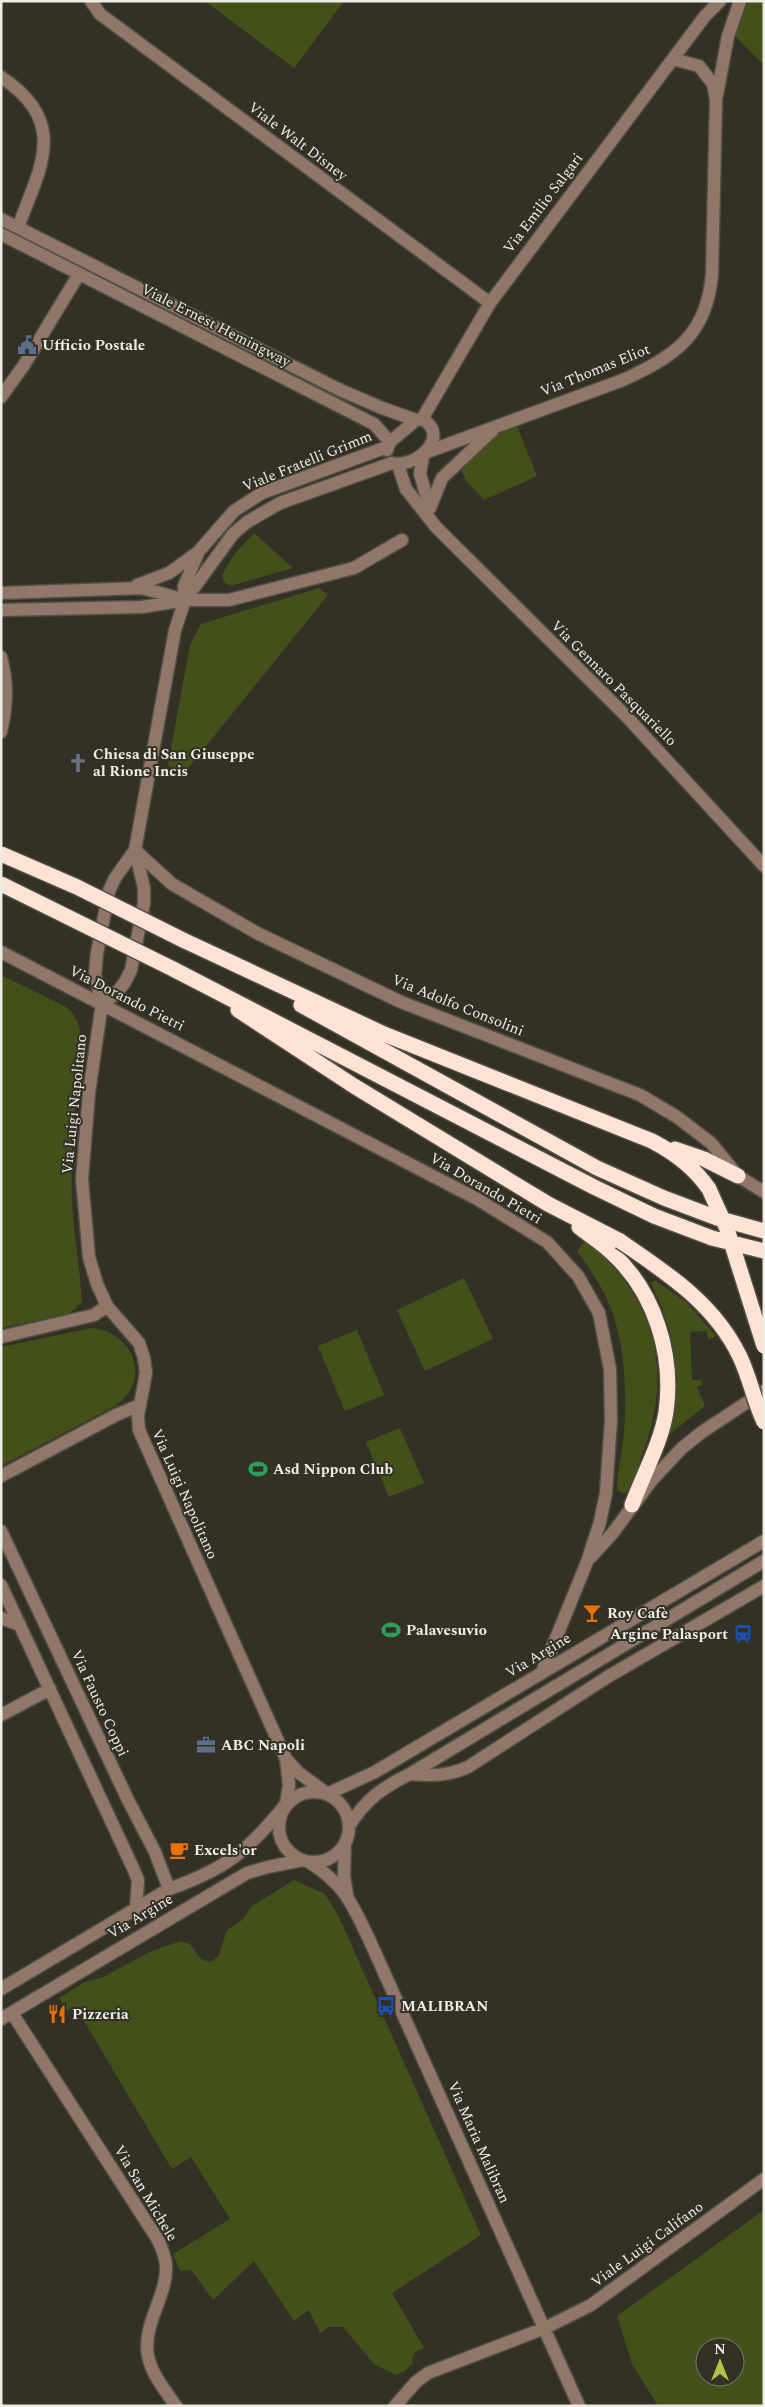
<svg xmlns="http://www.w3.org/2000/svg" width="765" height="2407" viewBox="0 0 765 2407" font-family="Spectral,serif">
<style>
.green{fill:#445019;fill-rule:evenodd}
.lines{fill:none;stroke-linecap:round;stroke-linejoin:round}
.minor-casing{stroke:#514f44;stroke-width:15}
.highway-casing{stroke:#514f44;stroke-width:18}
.minor{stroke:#91776a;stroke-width:12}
.highway{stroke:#fde2d6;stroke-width:15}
.highway-bridge-casing{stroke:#514f44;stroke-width:18;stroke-linecap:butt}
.highway-bridge{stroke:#fde2d6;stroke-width:15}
.labels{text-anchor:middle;stroke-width:4;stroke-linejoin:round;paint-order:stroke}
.street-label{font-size:15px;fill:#eeede5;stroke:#333125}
.poi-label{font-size:15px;font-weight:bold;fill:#eeede5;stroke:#333125;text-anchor:start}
</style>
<rect width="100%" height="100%" fill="#333125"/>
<path class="green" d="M205,1h139l-50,67z
M748,1h16v64l-29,-29z
M517,426l20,50 -53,24 -18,-19 -7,-18 22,-13v-13z
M254,533l39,35 -63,18 -6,-4 -2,-7 13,-22z
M319,588l9,7 -146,181 -14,-11 22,-120 11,-21z
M1,975l65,32c15,11 16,30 14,48 -5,50 -10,99 -8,148 2,33 8,66 10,99l-13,12 -68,14z
M585,1241c70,55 89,129 58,211 -5,12 -8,32 -18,42l-8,-4c0,-19 6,-39 7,-58 3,-37 1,-82 -11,-118 -8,-23 -22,-44 -36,-63z
M464,1278l29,61 -68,32 -28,-61z
M655,1280l31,22 30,34 -8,4 -1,-9 -17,1 2,48h9l2,4 -6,3 8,19 -38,30c18,-55 9,-101 -16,-153z
M92,1328c30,2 56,35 37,64 -3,5 -9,10 -14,14l-114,60v-119z
M357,1330l27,65 -39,16 -27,-65z
M400,1428l24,55 -35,14 -23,-55z
M294,1880l31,14 14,23 142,318 -89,58 32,55 -9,4 -3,7 1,4 -8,8 -9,4 -22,-11 -31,-37h-14l-9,6 -11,-23 -15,11 -40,-60 -41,39 -22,-30 -11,1 -7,-17 57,-35 -39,-62 -19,12 -97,-163 -8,5 -8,-13 26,-16 16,-4 51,-27 29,-10 9,3 11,15 9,3 8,-5 9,-27 15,-10 10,-14z
M764,2210v196h-106l-26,-42 -15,-48zM705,2347h30v30h-30z"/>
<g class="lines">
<g class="minor-casing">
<path id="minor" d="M91,1l9,13 390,289
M1,77c68,45 40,89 17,150
M717,95l11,-59 12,-35
M1,219l337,170 44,19 34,12
M1,234l373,190 16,18
M1,397l23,-32 55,-91
M422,419l68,-116 215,-287 15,-15
M387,450l3,-8 26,-22 6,-1
M427,452l196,-72c52,-24 84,-45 89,-106l4,-174 -3,-16 -14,-18 -26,-7
M423,456l-3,18 10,34
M398,465l8,24 30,38 191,190 137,149
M430,508l12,-30 51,-48
M137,585l32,-12 29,-21
M1,593l141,-5 40,11
M185,600l-1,-14 15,-35 35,-40 28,-18 125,-46
M1,610l141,-3 43,-7h44l125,-32 48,-28
M1,657c7,26 6,48 0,75
M135,850l-20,28 -6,13 -12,62 -2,22 7,28 -13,90 -7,86 7,78 8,27 10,22 32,37 5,15 2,15 -8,43 1,14 147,329 3,26 -3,19
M136,851l36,33 85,49 144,69 239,93 37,22 34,26 27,33 26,16
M1,952l476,247 70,43 31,34 21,37 11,56 1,51 -5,73 -6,29 -13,40 -44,108
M102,1003l13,-8 10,-13 6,-12 13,-67v-15l-9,-38 40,-220 10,-30 48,-66 14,-12 33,-19 112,-40c24,6 60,-27 30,-44
M1,1337l93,-22 13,-9
M1,1476l115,-61 24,-10
M1,1531l127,269 27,52 14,37
M591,1557l21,-23 40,-54 30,-32 20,-16 62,-41
M1,1585l132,283 5,12 -2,29
M1,1618l19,7
M1,1715l49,-26
M287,1760l12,13 26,19
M410,1774c22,2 38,2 58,-7l141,-91 155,-90
M279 1827a35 35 0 1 1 70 0a35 35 0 1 1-70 0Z
M327,1794l48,-22 389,-231
M349,1826c16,-26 34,-39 61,-52l354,-213
M345,1844l-1,32 3,18
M309,1862c36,23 42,40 60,77l210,467
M1,1989l168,-100c57,-20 79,-38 117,-85
M12,2013l146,227c4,8 7,16 8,25 2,30 -24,59 -18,91 4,19 17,34 28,50
M1,2019l246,-146 21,-6 35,-7
M395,2406l21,-24 12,-9 117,-45 46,-23 173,-126"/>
</g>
<g class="highway-casing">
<path id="highway" d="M183,940l201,94 268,107c23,12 42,26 57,48
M173,969l421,218 60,29
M301,1005l296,163 67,30
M238,1010l116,76 194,118 72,37
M675,1149l29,10 34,17
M579,1227c11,9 23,16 33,26 43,39 62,102 54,159 -5,31 -23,63 -34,93"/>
</g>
<use href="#minor" class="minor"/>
<use href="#highway" class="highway"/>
<g class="highway-bridge-casing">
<path id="highway-bridge" d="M1,854l76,33 106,53
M1,884l172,85
M709,1189l18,40 37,117
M664,1198l53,20 47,13
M654,1216l58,22 52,13
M620,1241c47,32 95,63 120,116 10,21 14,44 24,65"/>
</g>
<use href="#highway-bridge" class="highway-bridge"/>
</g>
<defs>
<g id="civic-bare" transform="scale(1.5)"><path d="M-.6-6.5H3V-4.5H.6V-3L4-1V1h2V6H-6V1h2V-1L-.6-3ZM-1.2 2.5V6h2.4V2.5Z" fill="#5c6f8a" stroke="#333125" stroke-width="2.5" paint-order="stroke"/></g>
<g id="church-bare" transform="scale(1.5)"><path d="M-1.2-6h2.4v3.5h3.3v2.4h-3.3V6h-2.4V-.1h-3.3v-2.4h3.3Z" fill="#6b7280" stroke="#333125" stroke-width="2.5" paint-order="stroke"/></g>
<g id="stadium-bare" transform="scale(1.5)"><path d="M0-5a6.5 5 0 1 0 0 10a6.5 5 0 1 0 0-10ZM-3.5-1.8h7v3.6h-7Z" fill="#2e9e5b" stroke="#333125" stroke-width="2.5" paint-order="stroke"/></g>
<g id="bar-bare" transform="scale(1.5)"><path d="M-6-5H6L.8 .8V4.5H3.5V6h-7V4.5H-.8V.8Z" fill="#e8710a" stroke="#333125" stroke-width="2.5" paint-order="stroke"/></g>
<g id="station-bare" transform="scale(1.5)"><path d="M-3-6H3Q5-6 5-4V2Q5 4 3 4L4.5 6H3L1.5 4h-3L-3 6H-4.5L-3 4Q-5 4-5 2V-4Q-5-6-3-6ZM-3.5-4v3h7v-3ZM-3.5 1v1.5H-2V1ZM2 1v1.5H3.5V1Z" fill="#1a4fb4" stroke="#333125" stroke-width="2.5" paint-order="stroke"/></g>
<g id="office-bare" transform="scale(1.5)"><path d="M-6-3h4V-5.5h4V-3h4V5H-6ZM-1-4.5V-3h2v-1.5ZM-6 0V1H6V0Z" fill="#5c6f8a" stroke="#333125" stroke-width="2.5" paint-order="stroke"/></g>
<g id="cafe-bare" transform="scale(1.5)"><path d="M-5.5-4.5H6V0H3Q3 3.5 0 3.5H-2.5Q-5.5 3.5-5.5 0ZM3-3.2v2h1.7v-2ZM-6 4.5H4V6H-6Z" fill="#e8710a" stroke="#333125" stroke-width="2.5" paint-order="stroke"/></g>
<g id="bus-bare" transform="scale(1.5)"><path d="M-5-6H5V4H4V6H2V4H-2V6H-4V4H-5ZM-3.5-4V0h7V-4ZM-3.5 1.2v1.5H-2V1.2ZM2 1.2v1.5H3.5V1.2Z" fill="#1a4fb4" stroke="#333125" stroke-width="2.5" paint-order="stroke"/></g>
<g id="restaurant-bare" transform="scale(1.5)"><path d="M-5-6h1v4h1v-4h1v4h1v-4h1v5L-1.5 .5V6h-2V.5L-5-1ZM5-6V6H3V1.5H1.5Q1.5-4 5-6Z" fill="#e8710a" stroke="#333125" stroke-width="2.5" paint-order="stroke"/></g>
</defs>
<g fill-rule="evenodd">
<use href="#civic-bare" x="27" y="345"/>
<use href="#church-bare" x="78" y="763"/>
<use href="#stadium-bare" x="258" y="1469"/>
<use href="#bar-bare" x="592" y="1613"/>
<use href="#stadium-bare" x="391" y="1630"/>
<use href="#station-bare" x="743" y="1634"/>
<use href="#office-bare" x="206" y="1745"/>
<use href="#cafe-bare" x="179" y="1850"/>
<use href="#bus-bare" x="386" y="2006"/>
<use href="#restaurant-bare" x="57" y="2014"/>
</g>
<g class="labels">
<g class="street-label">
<text transform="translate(298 141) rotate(37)" y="5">Viale Walt Disney</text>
<text transform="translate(543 203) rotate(-53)" y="5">Via Emilio Salgari</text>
<text transform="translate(216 325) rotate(27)" y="5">Viale Ernest Hemingway</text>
<text transform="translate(595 370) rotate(-22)" y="5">Via Thomas Eliot</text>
<text transform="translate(307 461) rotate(-22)" y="5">Viale Fratelli Grimm</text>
<text transform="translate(614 683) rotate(45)" y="5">Via Gennaro Pasquariello</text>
<text transform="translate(127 998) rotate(27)" y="5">Via Dorando Pietri</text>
<text transform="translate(458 1005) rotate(22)" y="5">Via Adolfo Consolini</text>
<text transform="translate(74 1104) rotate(-84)" y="5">Via Luigi Napolitano</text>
<text transform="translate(486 1188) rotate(30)" y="5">Via Dorando Pietri</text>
<text transform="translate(185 1494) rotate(66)" y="5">Via Luigi Napolitano</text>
<text transform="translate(538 1655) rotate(-31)" y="5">Via Argine</text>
<text transform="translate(100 1703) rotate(65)" y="5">Via Fausto Coppi</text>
<text transform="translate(140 1916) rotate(-31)" y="5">Via Argine</text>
<text transform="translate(479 2142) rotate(66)" y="5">Via Maria Malibran</text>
<text transform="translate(146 2193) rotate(59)" y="5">Via San Michele</text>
<text transform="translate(647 2244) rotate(-36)" y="5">Viale Luigi Califano</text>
</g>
<g class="poi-label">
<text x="42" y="350">Ufficio Postale</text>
<text x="93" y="759">Chiesa di San Giuseppe<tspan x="93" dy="17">al Rione Incis</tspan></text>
<text x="273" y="1474">Asd Nippon Club</text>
<text x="607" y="1618">Roy Cafè</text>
<text x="406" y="1635">Palavesuvio</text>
<text x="728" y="1639" text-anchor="end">Argine Palasport</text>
<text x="221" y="1750">ABC Napoli</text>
<text x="194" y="1855">Excels'or</text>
<text x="401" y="2011">MALIBRAN</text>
<text x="72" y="2019">Pizzeria</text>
</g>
</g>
<rect width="765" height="2407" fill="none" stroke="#eeede5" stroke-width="5"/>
<g transform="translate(720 2362)"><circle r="24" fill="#333125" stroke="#7e7c72"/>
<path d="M0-4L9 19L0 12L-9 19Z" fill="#b5c249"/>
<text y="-8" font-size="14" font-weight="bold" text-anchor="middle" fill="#eeede5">N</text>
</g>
</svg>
